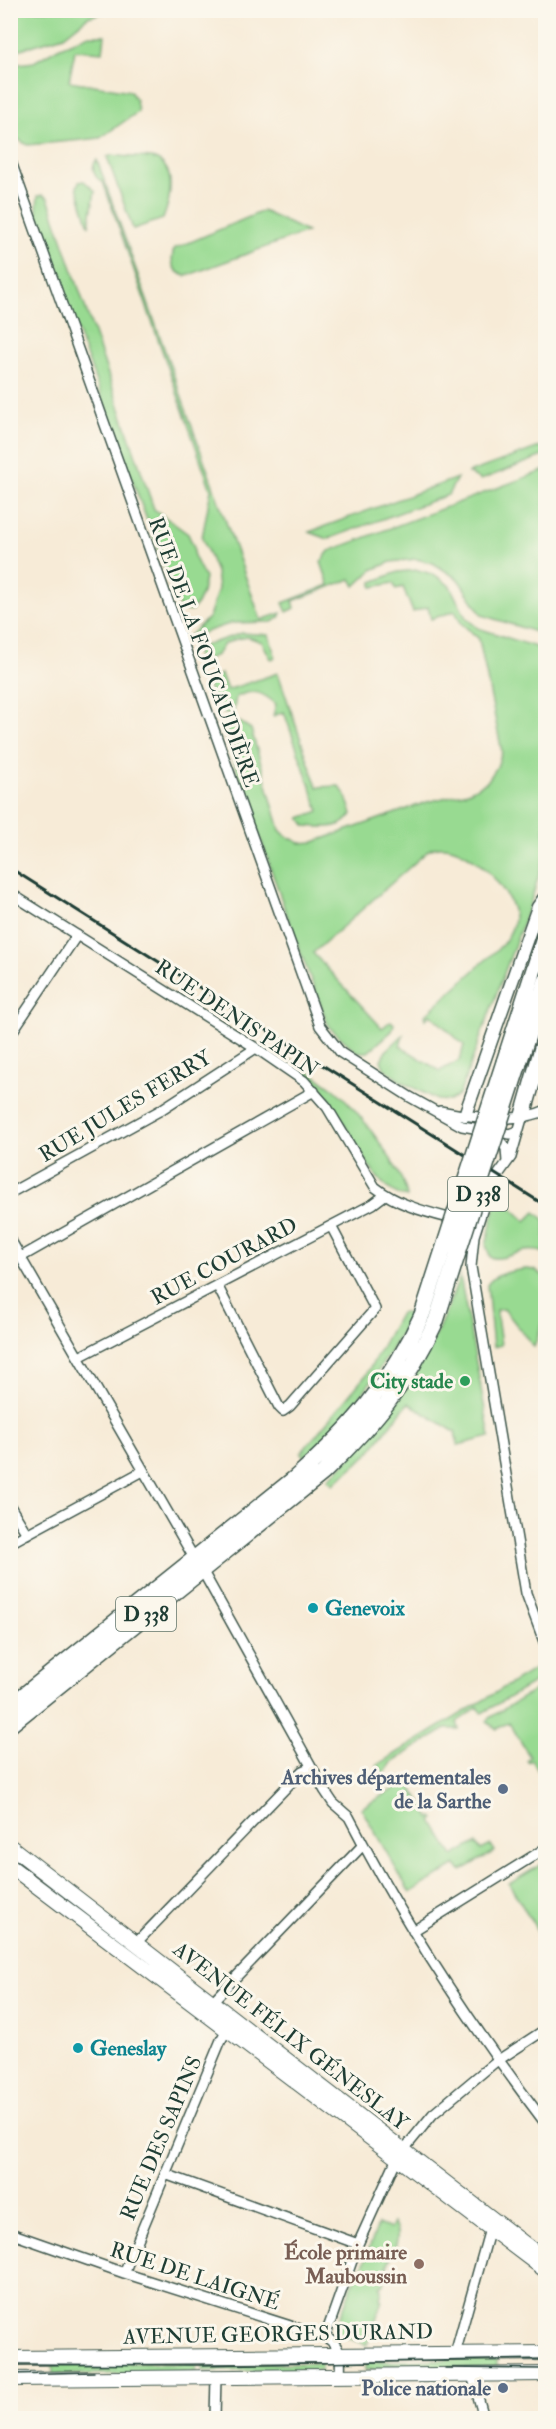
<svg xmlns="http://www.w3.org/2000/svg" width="556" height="2429" viewBox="0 0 556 2429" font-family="'IM FELL Double Pica',serif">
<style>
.green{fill:#98da91;stroke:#5c8c62;stroke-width:1.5}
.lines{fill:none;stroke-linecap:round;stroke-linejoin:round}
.minor-casing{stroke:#3f574c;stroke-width:12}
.tertiary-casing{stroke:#3f574c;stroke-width:15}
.secondary-casing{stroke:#3f574c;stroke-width:16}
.primary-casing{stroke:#3f574c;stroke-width:18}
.minor{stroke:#fff;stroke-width:9}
.tertiary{stroke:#fff;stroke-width:12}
.secondary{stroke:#fff;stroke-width:14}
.primary{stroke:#fff;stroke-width:15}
.tram{stroke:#1f3d34;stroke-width:1.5}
.rail{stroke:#1f3d34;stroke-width:3}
.primary-bridge-casing{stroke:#3f574c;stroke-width:18;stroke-linecap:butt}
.primary-bridge{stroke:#fff;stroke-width:15}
.leisure-dot{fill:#2e9e5b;stroke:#fbf7ec;stroke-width:2}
.culture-dot{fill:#0f9aa8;stroke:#fbf7ec;stroke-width:2}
.service-dot{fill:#5c6f8a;stroke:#fbf7ec;stroke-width:2}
.education-dot{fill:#8d6e63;stroke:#fbf7ec;stroke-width:2}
.labels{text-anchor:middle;stroke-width:6;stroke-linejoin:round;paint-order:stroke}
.shield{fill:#fbf7ec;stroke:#61756b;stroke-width:1.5}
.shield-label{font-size:20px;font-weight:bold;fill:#1f3d34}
.street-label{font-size:21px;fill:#1f3d34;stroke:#fbf7ec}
.leisure-label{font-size:21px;font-weight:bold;fill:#27864d;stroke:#fbf7ec;text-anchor:end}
.culture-label{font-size:21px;font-weight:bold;fill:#0d838f;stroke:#fbf7ec;text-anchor:start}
.service-label{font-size:21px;font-weight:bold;fill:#4e5e75;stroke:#fbf7ec;text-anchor:end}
.education-label{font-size:21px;font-weight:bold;fill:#785e54;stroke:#fbf7ec;text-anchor:end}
</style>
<rect width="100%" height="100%" fill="#fbf7ec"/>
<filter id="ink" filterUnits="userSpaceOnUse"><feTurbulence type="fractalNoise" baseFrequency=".0167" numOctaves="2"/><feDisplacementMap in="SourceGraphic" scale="12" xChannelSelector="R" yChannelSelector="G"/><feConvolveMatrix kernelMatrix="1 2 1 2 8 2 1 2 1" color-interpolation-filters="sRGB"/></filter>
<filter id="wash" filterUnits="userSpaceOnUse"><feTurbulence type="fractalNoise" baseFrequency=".008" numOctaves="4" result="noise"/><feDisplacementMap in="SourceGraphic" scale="24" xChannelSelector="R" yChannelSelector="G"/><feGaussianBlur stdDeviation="1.35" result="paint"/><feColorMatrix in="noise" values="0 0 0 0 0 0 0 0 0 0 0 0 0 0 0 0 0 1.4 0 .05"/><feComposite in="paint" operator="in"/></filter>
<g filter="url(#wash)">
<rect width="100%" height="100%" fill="#f7ebd7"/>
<path class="green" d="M11,10h93l5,1 -21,6 -24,19 -53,16z
M89,35h16l-2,17 -28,-2 -6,31 61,10 6,9 2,12 -38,26 -17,2 -56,5 -14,-9 -3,-8 1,-63 23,-3 24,-14z
M113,155c12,3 26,1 38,3 28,6 19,43 12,61l-30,10 -26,-72z
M97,160l164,460 20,-7 -2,5 -7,4 -40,1 -41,14 -2,-1 20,-19 9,-28 -2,-17 -14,-34 9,-48 -108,-308c-9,-4 -13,-15 -6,-22z
M84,181l11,10 -6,35 -12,-39 2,-5z
M43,195l5,3 106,311 34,25 6,13v9l11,22 -3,15 -5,11 -6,7h-4l-8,-4 -143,-388 2,-23z
M263,211l44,21 -121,44c-14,-4 -16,-14 -12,-27z
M545,445v10l-64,25 -13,-7z
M545,470v165l-63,-20 -24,-36 -25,-16 -17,-4 -25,3 -19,8 -17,16 -4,-7 -58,22 2,7 -8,4 -4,-9 46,-18 -8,-23 8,-11z
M457,478l-9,17 -120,44 -19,-7z
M418,570l17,5 15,11 16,32 12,10 67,22v205l-14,46 -72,194 -10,6 -12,-1 -38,-20 -15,-12 -3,-8 5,-9 17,-16 -3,11 40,25 20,-11 4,-15 -34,-31 -4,5 -1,-4 77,-70c8,-10 15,-22 11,-35 -7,-27 -55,-76 -84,-60l-116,103 69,75 9,-7 3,3 -2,7 -24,21h-11l-28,-25 -37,-97 -67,-194 4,-11 11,-3 11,7 29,101 6,6 14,7 14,-1 113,-40 41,-10 19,-10 10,-15 5,-15 -23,-113 -18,-16 -6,-12 -24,8 -3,-12 -15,5 -10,-25 -7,2 -3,-6 -21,4v-5l26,-10z
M242,633l27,2 6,21 -1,2 -3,1 -9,-17 -14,-5 -12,2 -12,5 -7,11 -17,7 -3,-2v-12z
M278,673l39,114 22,-1 6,8 7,20c-10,17 -30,13 -46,12l-6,-8 19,-7 -35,-99 -11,4 3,-12c-14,-12 -23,-16 -40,-7l-3,17 -16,-3 -11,-31 15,-6 6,16z
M283,1055c17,11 35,22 51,34 21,17 71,82 73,108 -38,-6 -61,-81 -85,-108 -11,-13 -26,-24 -39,-34z
M498,1195l28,26 9,-9 10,8v33c-24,-9 -39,10 -55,4l-4,-12z
M526,1269l9,1 10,7v40l-11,30 -30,-38 -8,1 5,35 -8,2 -6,-62c8,-12 25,-14 39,-16z
M460,1276l30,161 -32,8 -3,-13 -47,-29 -41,52 -34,29 -5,-5c67,-60 101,-120 132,-203z
M400,1313h11c-27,55 -60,104 -107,144l-3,-4 65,-78z
M538,1667l6,10 -62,36 -4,-6 -21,15 2,7h-13l-7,4 -46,28 -9,13 -7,-9z
M545,1684v99l-13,-23 -4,2 -1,-2 3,-3 -21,-35 -12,7 -10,-7 2,-4z
M403,1777l3,1 24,40 3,-1 2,2 -3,2 21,35 23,-13 5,7 10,-5 4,6 -34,20 -5,-6 -46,28 -49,-85 40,-23 -4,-7z
M545,1862v81l-36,-59z
M393,2223c10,15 0,27 -5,41 -2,6 -3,13 -4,20l-4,2 2,3 -2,10 2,1 -14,45 -30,-10 -3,-4 20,-53 5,-4 18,-50 12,5z
M497,2358v12h-132v-8z
M53,2362l143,2v8l-143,3z
M321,2363v7l-119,1v-7z"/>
</g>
<g filter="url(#ink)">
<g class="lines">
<g class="minor-casing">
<path id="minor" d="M10,159l310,867 21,27 69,44 52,29 48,8 8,-3
M10,893l246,155 48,33 23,26 48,80c29,23 67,28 102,39
M10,1035l67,-100
M440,1111c30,6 78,13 106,-1
M523,1115l-12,42 -21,29 -16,50 -3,31 55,326 20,54
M493,1133l13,15 1,14
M10,1193l149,-82 97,-63
M10,1239l184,319
M21,1257l293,-166
M217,1285l62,122 4,4 7,-5 85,-97 -44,-83
M79,1357l294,-153 12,-9
M10,1506l17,28
M10,1543l133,-72
M202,1570l123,221 8,12 16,14c56,108 123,210 197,307
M413,1931l133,-83
M136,1943l166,-172 9,-4
M209,2005l154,-160
M165,2174l193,70
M10,2233l114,40 201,64c17,8 16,22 15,39
M124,2273l97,-233 8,-14
M325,2337l33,-93 39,-86 36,-44 61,-51 52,-34
M455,2354l36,-129
M472,2375l12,43
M215,2418l1,-41"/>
</g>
<g class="tertiary-casing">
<path id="tertiary" d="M465,1115l73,-208 8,-11"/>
</g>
<g class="secondary-casing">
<path id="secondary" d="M10,1846l536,414
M10,1866l536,405
M10,2358l536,-5
M10,2379l536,-5"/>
</g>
<g class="primary-casing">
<path id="primary" d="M504,1062l42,-130
M518,1066l28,-85
M523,1115l23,-81
M10,1706l286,-229c55,-48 96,-95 126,-162
M10,1725l313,-252c51,-50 82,-85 113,-152"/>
</g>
<use href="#minor" class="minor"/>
<use href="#tertiary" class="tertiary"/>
<use href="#secondary" class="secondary"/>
<use href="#primary" class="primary"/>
<path class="tram" d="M10,2364l189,1 347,-6
M445,2368l101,1
M10,2374l84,-2"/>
<path class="rail" d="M10,868l536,338"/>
<g class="primary-bridge-casing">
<path id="primary-bridge" d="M422,1315l82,-253
M436,1321l82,-255"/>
</g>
<use href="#primary-bridge" class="primary-bridge"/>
</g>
</g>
<circle class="leisure-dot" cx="465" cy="1381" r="6"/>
<g class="culture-dot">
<circle cx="313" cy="1608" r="6"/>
<circle cx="78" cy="2048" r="6"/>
</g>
<g class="service-dot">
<circle cx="503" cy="1789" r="6"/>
<circle cx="503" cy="2388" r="6"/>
</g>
<circle class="education-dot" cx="419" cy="2264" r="6"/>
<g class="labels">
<g class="shield">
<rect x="448" y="1177" width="60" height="34" rx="4.5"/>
<rect x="116" y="1597" width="60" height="34" rx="4.5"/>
</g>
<g class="shield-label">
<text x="478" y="1201">D 338</text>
<text x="146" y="1621">D 338</text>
</g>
<g class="street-label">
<text transform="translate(204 652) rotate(70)" y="7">RUE DE LA FOUCAUDIÈRE</text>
<text transform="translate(237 1018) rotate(34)" y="7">RUE DENIS PAPIN</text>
<text transform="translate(125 1106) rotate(-31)" y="7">RUE JULES FERRY</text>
<text transform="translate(224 1261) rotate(-28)" y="7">RUE COURARD</text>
<text transform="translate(291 2036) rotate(38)" y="7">AVENUE FÉLIX GÉNESLAY</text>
<text transform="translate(161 2138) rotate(-67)" y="7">RUE DES SAPINS</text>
<text transform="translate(195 2276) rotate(18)" y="7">RUE DE LAIGNÉ</text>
<text transform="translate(278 2334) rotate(-1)" y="7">AVENUE GEORGES DURAND</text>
</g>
<g class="leisure-label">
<text x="453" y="1388">City stade</text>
</g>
<g class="culture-label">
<text x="325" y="1615">Genevoix</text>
<text x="90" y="2055">Geneslay</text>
</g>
<g class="service-label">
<text x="491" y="1784">Archives départementales<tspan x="491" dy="24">de la Sarthe</tspan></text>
<text x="491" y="2395">Police nationale</text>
</g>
<g class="education-label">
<text x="407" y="2259">École primaire<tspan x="407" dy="24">Mauboussin</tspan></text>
</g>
</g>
<rect width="556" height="2429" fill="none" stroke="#fbf7ec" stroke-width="36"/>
</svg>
